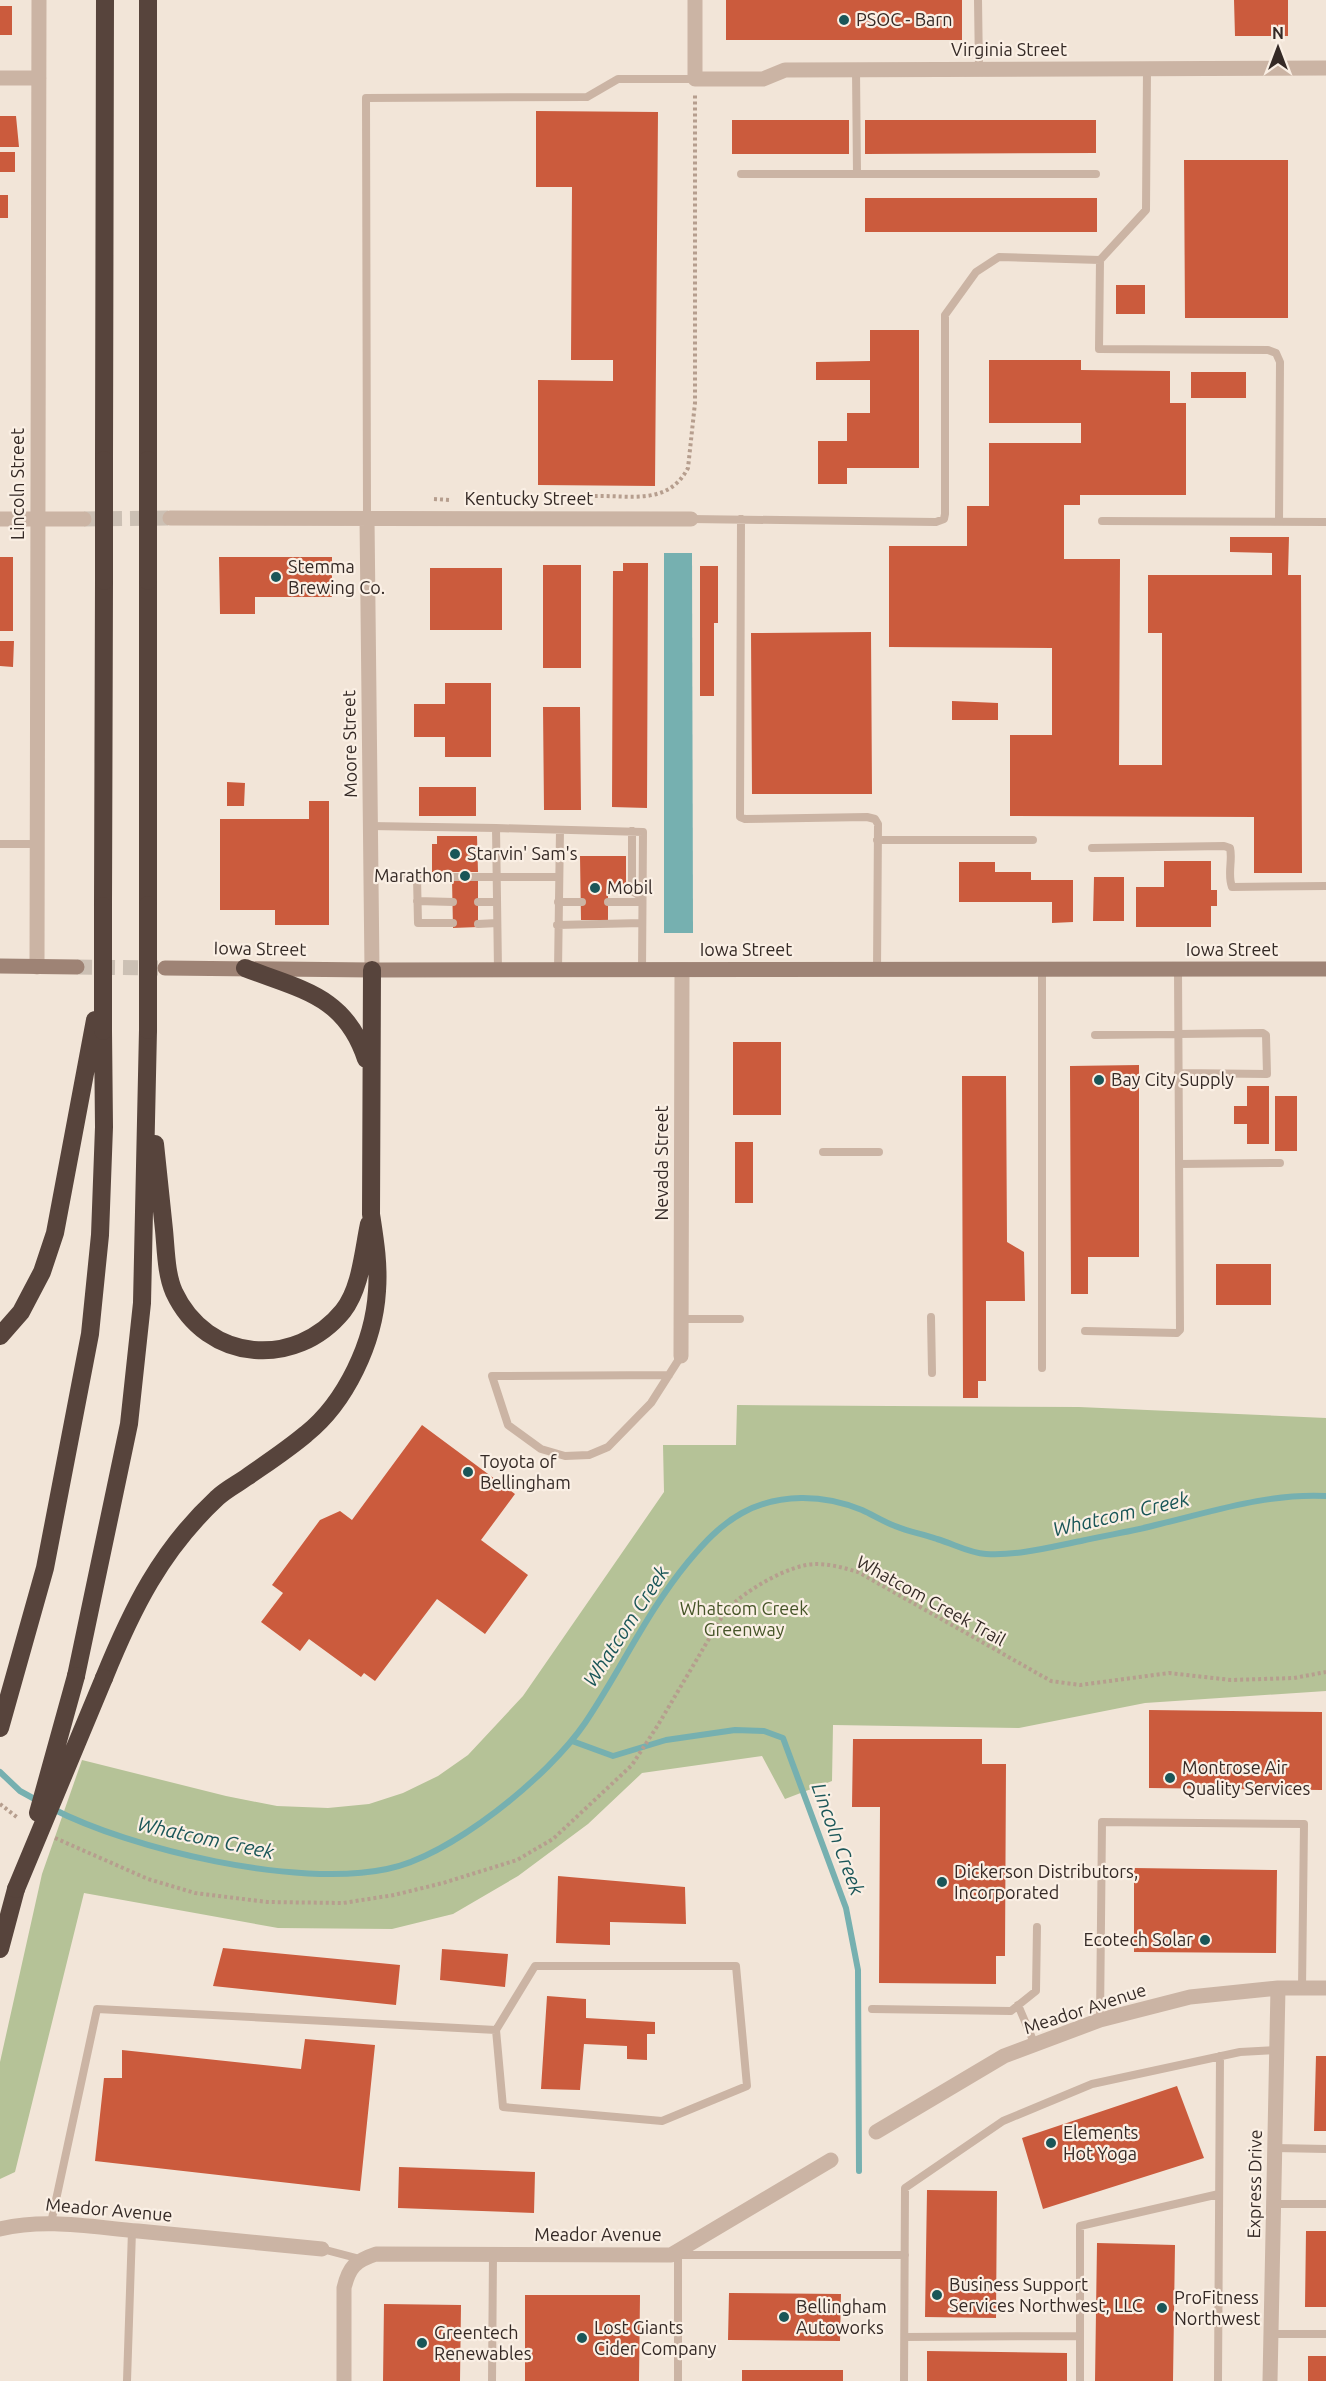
<svg xmlns="http://www.w3.org/2000/svg" width="1326" height="2381" viewBox="0 0 1326 2381" font-family="Ubuntu,sans-serif">
<style>
.green{fill:#b5c297}
.water{fill:#76b0b0}
.lines{fill:none;stroke-linecap:round;stroke-linejoin:round}
.stream{stroke:#76b0b0;stroke-width:6}
.building{fill:#cb5b3d}
.minor-tunnel{stroke:#ccc0b4;stroke-width:15;stroke-dasharray:15 8;stroke-linecap:butt}
.secondary-tunnel{stroke:#ccc0b4;stroke-width:15;stroke-dasharray:15 8;stroke-linecap:butt}
.path{stroke:#b69e8e;stroke-width:4;stroke-dasharray:3 3;stroke-linecap:butt}
.service{stroke:#cbb4a4;stroke-width:8}
.minor{stroke:#cbb4a4;stroke-width:15}
.secondary{stroke:#9e8375;stroke-width:15}
.motorway{stroke:#57443c;stroke-width:18}
.motorway-bridge{stroke:#57443c;stroke-width:18}
.poi-dot{fill:#1a5658;stroke:#faefe4;stroke-width:2}
.labels{text-anchor:middle;stroke-width:4.5;stroke-linejoin:round;paint-order:stroke}
.poi-label{font-size:18px;fill:#352a26;stroke:#faefe4;text-anchor:start}
.street-label{font-size:18px;fill:#352a26;stroke:#faefe4}
.park-label{font-size:18px;fill:#465528;stroke:#faefe4}
.water-label{font-size:20px;font-style:italic;fill:#1a5658;stroke:#faefe4}
</style>
<rect width="100%" height="100%" fill="#f2e5d8"/>
<path class="green" d="M737,1405l342,2 247,11v273l-181,12 -126,25 -186,-3 -1,56 -47,18 -23,-43 -120,17 -54,51 -70,52 -65,38 -61,15 -114,-1 -194,-35 -69,279 -15,7v-117l42,-188 40,-114 144,36 51,10 51,2 41,-4 34,-11 35,-17 30,-21 55,-59 141,-204 -1,-47h73z"/>
<path class="water" d="M664,553h28l1,380h-29z"/>
<g class="lines">
<path class="stream" d="M572,1741l41,15 53,-16 69,-10 29,1 19,7 63,170 12,62 1,201
M0,1772l20,19 20,11
M51,1808c81,42 246,80 336,61 64,-13 161,-92 198,-146 36,-53 61,-110 103,-161 15,-18 32,-37 54,-49 37,-20 81,-19 120,-3 11,5 22,12 33,16 14,6 28,8 42,13 17,5 32,14 49,15 31,2 65,-7 95,-13 26,-6 53,-10 79,-17 54,-13 109,-31 166,-28"/>
</g>
<path class="building" d="M726,0h236v40h-236z
M1234,0h54v36h-53z
M0,6h12v29h-12z
M536,111l122,1 -3,374 -117,-1v-105l75,1v-21h-42l1,-173h-36z
M0,116h16l3,31h-19z
M732,120h117v34h-117z
M865,120h231v33l-231,1z
M0,152h15v20h-15z
M1184,160h104v158h-103z
M0,195h8v23h-8z
M865,198h232v34h-232z
M1116,285h29v29h-29z
M870,330h49v138h-72v16h-29v-43h29v-28h23v-33h-54v-18l54,-1z
M989,360h92v10l89,1v32h16v92h-106v10h-16v54h56l-1,206h43v-132h-14v-58h124v-22l-42,-1v-15h59l-1,38h13l1,298h-48v-56l-244,-1v-81h42v-87l-163,-1v-101h78v-40h22v-63h92v-20h-92z
M1191,372h55v26h-55z
M0,557h13v74h-13z
M219,557h113v40h-77v17h-35z
M623,563h25l-1,245 -35,-1 1,-236h10z
M543,565h38v103h-38z
M700,566h18v57h-4v73h-14z
M430,568h72v62h-72z
M871,632l1,162h-120l-1,-161z
M0,641h14l-1,26 -13,-1z
M445,683h46v74h-46v-20h-31v-33h31z
M952,701l46,2v17h-46z
M543,707h37l1,103h-37z
M227,782l18,1 -1,23h-17z
M419,787h57v29h-57z
M309,801h20v124h-54v-15h-55v-91h89z
M437,836h40l1,36h-46v-28h5z
M580,856h46v31h-18v33h-27z
M1164,861h47v29h6v16h-6v21h-75v-40h28z
M959,862h36v10h36v8h42v42l-21,1v-21h-93z
M1094,877h30v44h-31z
M452,880h26v47l-25,1z
M733,1042h48v73h-48z
M1139,1065v192h-51v37h-17l-1,-228z
M962,1076h44l1,166 17,10 1,49h-39v80h-8v17h-15z
M1247,1086h22v58h-22v-20h-13v-18h13z
M1275,1096h22v55h-22z
M735,1142h18v61h-18z
M1216,1264h55v41h-55z
M422,1425l93,69 -34,46 47,35 -43,59 -48,-35 -62,82 -11,-8 -3,4 -52,-38 -9,12 -39,-29 22,-29 -11,-8 48,-65 20,-9 12,9z
M1149,1710l173,2v78l-173,-2z
M853,1739h129v25h24l-1,192h-9v28l-117,-1 1,-176h-28z
M1134,1868l143,2 -1,83 -142,-1z
M558,1876l127,11 1,37 -76,-2v23l-54,-2z
M223,1948l177,17 -4,40 -183,-19z
M442,1949l66,5 -3,33 -65,-7z
M547,1996l39,3v19l69,4v12h-8v26l-20,-1v-13l-43,-2 -4,46 -39,-1z
M305,2039l70,6 -15,146 -265,-30 9,-83h18v-28l179,19z
M1316,2056h10v75h-12z
M1177,2086l27,72 -161,51 -21,-71z
M399,2167l136,5 -1,41 -136,-5z
M927,2190l70,1 -1,127 -71,-1z
M1306,2231h20v76h-21z
M1097,2243l78,2 -2,136h-78z
M729,2293l112,1 -1,47 -112,-1z
M525,2295h115l-1,86h-114z
M384,2304l77,1 -1,76h-77z
M927,2351l140,2v28h-140z
M1308,2356h18v25h-18z
M742,2370h101v11h-101z"/>
<g class="lines">
<path class="minor-tunnel" d="M84,519l86,-1"/>
<path class="secondary-tunnel" d="M77,967l81,1"/>
<path class="path" d="M434,499l16,1
M571,500c8,-1 16,-4 23,-4 36,-1 74,10 94,-28l7,-65v-308
M0,1804l18,14
M55,1838l93,41 47,14 72,9 76,1 51,-8 49,-12 74,-23 36,-21 79,-74 26,-40 68,-115c19,-19 63,-46 90,-46 15,0 28,4 42,8l193,109 29,4 89,-12 62,7 63,-2 32,-6"/>
<path class="service" d="M978,0l1,69
M856,70l1,104
M741,174h355
M1100,260l-1,89 169,1 8,3 4,9 -1,160
M367,518l-1,-420 221,-1 31,-18h77
M691,519l245,3 8,-3 1,-5v-199l31,-43 23,-15 101,3 46,-50 1,-141
M741,519l-1,298 5,2 122,-2 8,2 3,5 -1,146
M1102,521l224,1
M370,826l126,2 2,142
M496,828l147,4 -1,138
M632,831v60l10,6
M877,840h156
M0,844h38
M1092,848l132,-2 6,2c3,12 -3,26 2,39l94,-1
M371,877h187
M417,877l1,46h35
M417,901l36,1
M478,902h19
M558,902h24
M608,902h34
M478,924l19,-1
M557,925l85,-2
M558,970l2,-140
M1042,970v398
M1095,1035l168,-2 3,2 1,39 -89,-1
M823,1152h56
M1179,1164l101,-1
M931,1317l1,56
M681,1319h59
M1085,1331l92,2 3,-3 -2,-360
M669,1375l-177,1 16,49 33,24 24,7 24,-1 19,-8 43,-44 30,-47
M1018,2005l17,40
M872,2009l139,2 25,-20 1,-64
M1100,2020l2,-198 202,2 -2,164
M1275,2148l51,1
M1274,2204h52
M51,2223l46,-214 399,21 39,-64h201l11,120 -85,35 -159,-14 -7,-77
M322,2249l38,10
M675,2255h230
M1271,2334h55
M905,2337l175,-1
M127,2381l5,-150
M492,2381l1,-127
M678,2381v-126
M904,2381l1,-193 98,-67 89,-37 148,-32 37,-2
M1080,2381v-155l139,-32
M1218,2381l2,-325"/>
<path class="minor" d="M695,0v79h68l22,-9 541,-2
M0,78h39
M170,518l521,1
M367,518l5,452
M0,519h84
M37,967l2,-967
M681,1356l1,-386
M876,2132l128,-76 96,-36 90,-23 88,-9h48
M0,2229c46,-11 91,-2 138,2 61,6 123,12 184,18
M344,2381v-93c5,-21 11,-27 32,-34l295,1 160,-95
M1270,2381l8,-393"/>
<path class="secondary" d="M0,966l77,1
M165,968l207,2 954,-1"/>
<path class="motorway" d="M148,0v460
M104,460l1,-460
M148,581v324
M103,906l1,-325
M245,968c56,22 100,27 121,91
M155,1144c3,28 6,57 9,86 2,20 2,44 10,62 33,71 122,77 169,19 18,-23 20,-59 26,-87
M0,1336l21,-24 21,-40 13,-39 40,-213
M76,1676l53,-252 13,-121 6,-273
M104,1678c28,-69 57,-128 113,-180 8,-8 20,-14 30,-21 20,-14 40,-27 59,-43 40,-32 68,-92 71,-143 2,-27 -2,-51 -6,-77l1,-244
M0,1728l45,-160 45,-234 10,-99 4,-108 -1,-96
M0,1949l16,-60"/>
<path class="motorway-bridge" d="M104,581v-121
M148,581v-121
M103,906v125
M148,1030v-125
M38,1813l38,-137
M16,1889l88,-211"/>
</g>
<g class="poi-dot">
<circle cx="844" cy="20" r="6"/>
<circle cx="276" cy="577" r="6"/>
<circle cx="455" cy="854" r="6"/>
<circle cx="465" cy="876" r="6"/>
<circle cx="595" cy="888" r="6"/>
<circle cx="1099" cy="1080" r="6"/>
<circle cx="468" cy="1472" r="6"/>
<circle cx="1170" cy="1778" r="6"/>
<circle cx="942" cy="1882" r="6"/>
<circle cx="1205" cy="1940" r="6"/>
<circle cx="1051" cy="2143" r="6"/>
<circle cx="937" cy="2295" r="6"/>
<circle cx="1162" cy="2308" r="6"/>
<circle cx="784" cy="2317" r="6"/>
<circle cx="582" cy="2338" r="6"/>
<circle cx="422" cy="2343" r="6"/>
</g>
<g class="labels">
<g class="poi-label">
<text x="856" y="26">PSOC - Barn</text>
<text x="288" y="573">Stemma<tspan x="288" dy="21">Brewing Co.</tspan></text>
<text x="467" y="860">Starvin' Sam's</text>
<text x="453" y="882" text-anchor="end">Marathon</text>
<text x="607" y="894">Mobil</text>
<text x="1111" y="1086">Bay City Supply</text>
<text x="480" y="1468">Toyota of<tspan x="480" dy="21">Bellingham</tspan></text>
<text x="1182" y="1774">Montrose Air<tspan x="1182" dy="21">Quality Services</tspan></text>
<text x="954" y="1878">Dickerson Distributors,<tspan x="954" dy="21">Incorporated</tspan></text>
<text x="1193" y="1946" text-anchor="end">Ecotech Solar</text>
<text x="1063" y="2139">Elements<tspan x="1063" dy="21">Hot Yoga</tspan></text>
<text x="949" y="2291">Business Support<tspan x="949" dy="21">Services Northwest, LLC</tspan></text>
<text x="1174" y="2304">ProFitness<tspan x="1174" dy="21">Northwest</tspan></text>
<text x="796" y="2313">Bellingham<tspan x="796" dy="21">Autoworks</tspan></text>
<text x="594" y="2334">Lost Giants<tspan x="594" dy="21">Cider Company</tspan></text>
<text x="434" y="2339">Greentech<tspan x="434" dy="21">Renewables</tspan></text>
</g>
<g class="street-label">
<text x="1009" y="56">Virginia Street</text>
<text transform="translate(18 484) rotate(-90)" y="6">Lincoln Street</text>
<text x="529" y="505">Kentucky Street</text>
<text transform="translate(350 744) rotate(-91)" y="6">Moore Street</text>
<text transform="translate(260 949) rotate(1)" y="6">Iowa Street</text>
<text x="746" y="956">Iowa Street</text>
<text x="1232" y="956">Iowa Street</text>
<text transform="translate(662 1163) rotate(-90)" y="6">Nevada Street</text>
<text transform="translate(931 1601) rotate(29)" y="6">Whatcom Creek Trail</text>
<text transform="translate(1085 2009) rotate(-18)" y="6">Meador Avenue</text>
<text transform="translate(1255 2184) rotate(-89)" y="6">Express Drive</text>
<text transform="translate(109 2210) rotate(5)" y="6">Meador Avenue</text>
<text x="598" y="2241">Meador Avenue</text>
</g>
<g class="park-label">
<text x="744" y="1615">Whatcom Creek<tspan x="744" dy="21">Greenway</tspan></text>
</g>
<g class="water-label">
<text transform="translate(1121 1514) rotate(-13)" y="7">Whatcom Creek</text>
<text transform="translate(626 1626) rotate(-57)" y="7">Whatcom Creek</text>
<text transform="translate(206 1838) rotate(12)" y="7">Whatcom Creek</text>
<text transform="translate(838 1839) rotate(70)" y="7">Lincoln Creek</text>
</g>
</g>
<g transform="translate(1278 48)" stroke="#faefe4" stroke-width="4.5" paint-order="stroke">
<path d="M0-4.5L10 22L0 15L-10 22Z" fill="#352a26"/>
<text y="-9" font-size="16" font-weight="bold" text-anchor="middle" fill="#352a26">N</text>
</g>
</svg>
